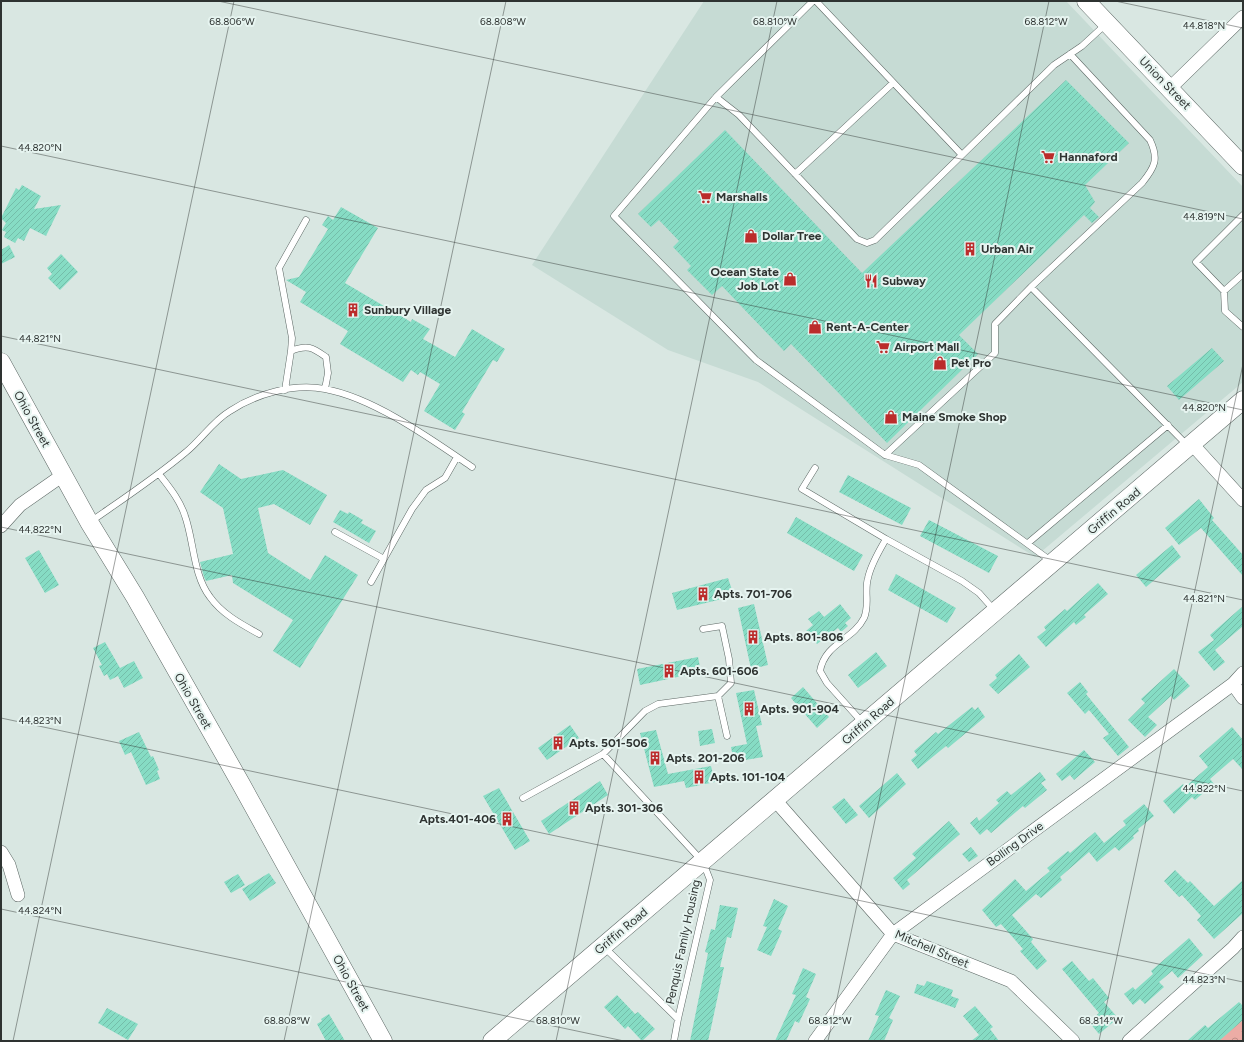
<svg xmlns="http://www.w3.org/2000/svg" width="1244" height="1042" viewBox="0 0 1244 1042" font-family="Figtree,sans-serif">
<style>
.built{fill:#c6dbd4}
.forest{fill:url(#forest-crowns)}
.building{fill:url(#building-hatch)}
.lines{fill:none;stroke-linecap:round;stroke-linejoin:round}
.lane-casing{stroke:#5d6865;stroke-width:7}
.street-casing{stroke:#5d6865;stroke-width:14}
.secondary-casing{stroke:#5d6865;stroke-width:19}
.lane{stroke:#fff;stroke-width:6}
.street{stroke:#fff;stroke-width:13}
.secondary{stroke:#fff;stroke-width:18}
.ticks{fill:none;stroke:#2e3331;stroke-width:1;stroke-opacity:0.45}
.labels{text-anchor:middle;stroke-width:4;stroke-linejoin:round;paint-order:stroke}
.street-label{font-size:12px;fill:#2e3331;stroke:#e6f4f0}
.poi-label{font-size:12px;font-weight:bold;fill:#2e3331;stroke:#e6f4f0;text-anchor:start}
.ticks-label{font-size:10px;text-anchor:middle;fill:#2e3331;stroke:#e6f4f0;stroke-width:4;stroke-linejoin:round;paint-order:stroke}
</style>
<defs>
<pattern id="forest-crowns" width="20" height="18" patternUnits="userSpaceOnUse"><rect width="20" height="18" fill="#ecaca5"/><path d="M2 6a3 3 0 1 1 6 0M12 15a3 3 0 1 1 6 0" fill="none" stroke="#c08d87"/></pattern>
<pattern id="building-hatch" width="6" height="6" patternUnits="userSpaceOnUse"><rect width="6" height="6" fill="#86dcc4"/><path d="M-1 1l2-2M0 6l6-6M5 7l2-2" fill="none" stroke="#74bda9"/></pattern>
</defs>
<rect width="100%" height="100%" fill="#d9e7e2"/>
<path class="built" d="M704,1h362l177,186v195l-208,175 -277,-175 -90,-32 -136,-85z"/>
<path class="forest" d="M1243,1010v31h-32z"/>
<path class="building" d="M1066,80l63,63 -44,42 10,17 -5,6 9,9 -7,6 -8,-8 -125,120 19,19 -91,89 -96,-99 -7,7 -62,-65 -10,9 -25,-25 4,-4 -18,-19 6,-6 -20,-21 -8,7 -13,-13 87,-84 137,143z
M22,185l19,11 -7,13 27,-4 -15,31 -16,-8 -6,13 -6,-3 -3,5 -11,-6 2,-5 -4,-2 4,-7 -5,-5 15,-30 3,2z
M341,207l37,21 -33,55 66,39 1,-3 18,10 -7,10 32,18 17,-28 33,20 -8,13 -4,-2 -31,52 3,2 -10,16 -31,-19 16,-27 -20,-12 -2,3 -7,-5 -8,12 -63,-38 8,-13 -48,-29 6,-10 -20,-12 13,-3 29,-48 -6,-4 6,-9 5,4z
M9,245l6,12 -14,7v-14z
M61,254l17,18 -18,18 -12,-12 4,-4 -5,-6z
M1212,348l12,13 -45,39 -12,-14z
M219,464l22,15 42,-9 44,25 -17,30 -36,-21 -16,4 10,45 42,27 15,-25 33,20 -58,93 -27,-17 20,-31 -60,-37 -1,-8 -26,6 -2,-4 -4,-15 33,-8 -10,-46 -23,-16z
M848,475l63,33 -9,17 -63,-33z
M1199,499l15,19 -2,2 31,35v21l-42,-48 -22,17 -14,-17z
M340,510l8,4 1,-2 14,8 -2,3 15,8 -7,12 -36,-21z
M796,517l67,38 -9,16 -67,-38z
M929,520l69,36 -9,17 -69,-37z
M1172,545l9,12 -35,30 -10,-12z
M39,550l20,35 -14,8 -20,-35z
M896,574l60,34 -9,15 -59,-33z
M728,578l6,18 -57,14 -5,-17z
M1098,583l10,11 -24,21 2,2 -10,8 -2,-3 -28,25 -9,-10 9,-7 -2,-3 21,-18 2,2z
M754,604l14,61 -17,4 -13,-61z
M840,604l11,14 -6,5 3,3 -7,6 -3,-4 -21,16 -11,-13 7,-6 -5,-6 11,-8 5,6z
M1243,606v20l-28,24 10,12 -11,9 -16,-19 16,-12 -4,-5z
M105,642l15,26 14,-7 9,17 -19,10 -6,-12 -8,4 -3,-6 -3,2 -5,-10 3,-1 -9,-17z
M876,652l11,14 -29,22 -10,-13z
M1019,654l11,13 -32,27 -9,-9 8,-7 -2,-3z
M698,657l3,15 -61,13 -3,-16z
M1174,669l16,17 -16,14 -3,-4 -23,21 9,8 -12,12 -17,-17 17,-17 -4,-4z
M1080,682l8,10 -2,2 43,53 -11,9 -15,-18 6,-4 -20,-24 -4,4 -18,-21z
M803,687l26,30 -12,11 -26,-30z
M754,690l8,35 -6,1 7,31 -29,5 -3,-15 16,-3 -11,-51z
M972,707l3,3 3,-3 7,10 -37,31 -2,-2 -28,23 -7,-9 6,-5 -3,-4 22,-19 2,2z
M570,725l9,13 -32,22 -9,-12z
M1232,727l11,13v30l-10,-11 -23,20 4,5 -19,16 -3,-3 -18,17 -11,-13 20,-17 2,3 23,-20 -9,-11z
M712,729l3,14 -15,3 -2,-15z
M656,730l12,44 43,-8 4,16 -29,6 -2,-7 -30,6 -14,-54z
M139,732l12,25 2,-1 6,14 -2,1 3,8 -14,6 -15,-33 -6,3 -6,-14z
M1084,750l11,12 -21,18 -4,-5 -8,6 -6,-7z
M1040,772l6,8 -5,3 6,7 -22,18 -2,-2 -32,27 -4,-4 -7,6 -10,-12 7,-6 2,4 20,-18 -3,-3 11,-9 4,4z
M897,773l9,11 -37,34 -10,-12z
M600,781l8,14 -59,39 -8,-13z
M499,788l31,53 -15,9 -32,-54z
M844,798l14,17 -12,9 -14,-17z
M1144,804l10,12 -16,13 1,2 -6,5 1,2 -15,13 -4,-4 -18,15 -8,-10 -29,25 2,3 -21,18 -5,-4 -24,21 21,24 -2,3 16,19 -10,9 -17,-19 3,-2 -22,-25 -5,3 -14,-17 33,-31 11,12 24,-20 -3,-3 21,-17 2,2 25,-21 9,11 22,-18 -3,-4z
M949,821l11,13 -53,46 3,4 -7,6 -10,-12 23,-20 -4,-4z
M971,847l7,9 -9,6 -7,-8z
M1175,870l13,13 2,-2 24,25 29,-26v33l-29,26 -17,-19 4,-4 -19,-21 -3,2 -15,-16z
M269,873l7,10 -26,18 -8,-12z
M238,874l7,11 -14,8 -7,-11z
M774,899l14,7 -10,23 4,2 -11,25 -14,-6 10,-23 -4,-1z
M720,905l18,3 -7,30 -4,-1 -7,30h4l-13,61 -3,13h-18l18,-88 -3,-1 6,-23 4,1z
M1189,938l14,17 -25,23 -6,-7 -13,11 5,5 -19,17 -5,-5 -7,6 -9,-11 9,-7 2,3 18,-16 -2,-3z
M1072,961l17,20 4,-3 16,20 -5,4 14,16 -19,16 -10,-12 10,-9 -37,-44z
M803,968l13,6 -10,23 4,2 -11,24 -4,-2 -9,20h-11l21,-46 -4,-1z
M927,981l26,9 -2,6 8,3 -4,9 -41,-15 3,-9 7,2z
M886,990l14,6 -11,22 4,2 -9,21h-16l11,-25 -4,-1z
M617,995l18,19 3,-2 17,17 -13,12 -14,-15 -3,3 -21,-22z
M1239,1002l4,4v14l-24,21h-32l18,-16 3,3z
M975,1006l18,21 -3,2 9,12h-28l8,-6 -16,-19z
M107,1008l31,16 -10,16 -30,-17z
M329,1014l16,27h-19l-9,-17 5,-3 -1,-2z"/>
<g class="lines">
<g class="lane-casing">
<path id="lane" d="M813,1l-97,96 -102,119 142,144 129,95 34,10 132,96
M816,1l146,154
M716,97l23,18 118,124 10,4 8,-3 179,-175 28,-19 24,-22
M795,174l98,-91
M1243,215l-47,47 28,29 1,20 18,16
M1031,287l111,-104c13,-16 17,-24 8,-43l-80,-86
M1224,291l19,-17
M291,351c17,-7 22,-3 35,6l2,16 -3,16
M285,390l6,-39 1,-13 -13,-70 27,-48
M885,455l110,-102v-29l36,-37 157,159
M815,468l-13,21 84,50
M159,474c10,13 21,26 26,42 9,25 8,59 25,81 12,17 31,27 49,37
M90,522c33,-23 65,-44 96,-70 15,-12 27,-31 44,-41 26,-17 63,-28 95,-22 49,9 106,50 147,78
M335,532l49,27
M1028,543l140,-118
M371,582l41,-73 14,-19 19,-12 12,-21
M718,696l9,40
M862,722l-35,-39 -7,-12c5,-28 33,-31 44,-53 6,-13 0,-27 4,-40 3,-14 11,-27 18,-39l76,42 17,12 16,18
M603,754l100,108 7,18 -32,139 -74,-72
M523,798l80,-44 42,-43 13,-7 60,-8 13,-13 -2,-24 -7,-33 -19,3
M674,1041l4,-22"/>
</g>
<g class="street-casing">
<path id="street" d="M1170,88l73,-71
M1192,444l51,56
M1,526l19,-21 43,-30
M1233,684l10,14
M775,800l118,134 118,47 62,60
M1,852l8,13 9,30
M815,1041l78,-107 340,-250 10,-11
M1129,1041l104,-93 10,-11"/>
</g>
<g class="secondary-casing">
<path id="secondary" d="M1086,1l157,165
M1,362l88,160 46,75 106,187 142,257
M492,1041l751,-641"/>
</g>
<use href="#lane" class="lane"/>
<use href="#street" class="street"/>
<use href="#secondary" class="secondary"/>
</g>
<path class="ticks" d="M218,1l1025,218M1115,1l128,27M1,146l1242,264M1,336l1242,264M1,527l1242,264M1,718l1242,264M1,909l623,132M13,1041l221,-1040M284,1041l222,-1040M556,1041l221,-1040M828,1041l221,-1040M1099,1041l144,-677"/>
<defs>
<g id="supermarket-bare" transform="scale(1.08)"><path d="M-6-5.5h2.5l.6 2H6L4.5 2H-2.5L-4.4-4H-6ZM-1.5 3.2a1.3 1.3 0 1 0 .1 0ZM3 3.2a1.3 1.3 0 1 0 .1 0Z" fill="#bb2c2b" stroke="#e6f4f0" stroke-width="2.5" paint-order="stroke"/></g>
<g id="shop-bare" transform="scale(1.08)"><path d="M-5-2.5h2.3a2.7 3.5 0 0 1 5.4 0H5L5.5 6h-11ZM-1.5-2.5h3a1.5 2.3 0 0 0-3 0Z" fill="#bb2c2b" stroke="#e6f4f0" stroke-width="2.5" paint-order="stroke"/></g>
<g id="building-bare" transform="scale(1.08)"><path d="M-4-6H4V6H1V3H-1V6H-4ZM-2.5-4.3h1.7v1.8h-1.7ZM.8-4.3h1.7v1.8H.8ZM-2.5-1h1.7V.8h-1.7ZM.8-1h1.7V.8H.8Z" fill="#bb2c2b" stroke="#e6f4f0" stroke-width="2.5" paint-order="stroke"/></g>
<g id="restaurant-bare" transform="scale(1.08)"><path d="M-5-6h1v4h1v-4h1v4h1v-4h1v5L-1.5 .5V6h-2V.5L-5-1ZM5-6V6H3V1.5H1.5Q1.5-4 5-6Z" fill="#bb2c2b" stroke="#e6f4f0" stroke-width="2.5" paint-order="stroke"/></g>
</defs>
<g fill-rule="evenodd">
<use href="#supermarket-bare" x="1048" y="157"/>
<use href="#supermarket-bare" x="705" y="197"/>
<use href="#shop-bare" x="751" y="236"/>
<use href="#building-bare" x="970" y="249"/>
<use href="#shop-bare" x="790" y="279"/>
<use href="#restaurant-bare" x="871" y="281"/>
<use href="#building-bare" x="353" y="310"/>
<use href="#shop-bare" x="815" y="327"/>
<use href="#supermarket-bare" x="883" y="347"/>
<use href="#shop-bare" x="940" y="363"/>
<use href="#shop-bare" x="891" y="417"/>
<use href="#building-bare" x="703" y="594"/>
<use href="#building-bare" x="753" y="637"/>
<use href="#building-bare" x="669" y="671"/>
<use href="#building-bare" x="749" y="709"/>
<use href="#building-bare" x="558" y="743"/>
<use href="#building-bare" x="655" y="758"/>
<use href="#building-bare" x="699" y="777"/>
<use href="#building-bare" x="574" y="808"/>
<use href="#building-bare" x="507" y="819"/>
</g>
<g class="labels">
<g class="street-label">
<text transform="translate(1165 83) rotate(46)" y="4">Union Street</text>
<text transform="translate(32 419) rotate(61)" y="4">Ohio Street</text>
<text transform="translate(1114 511) rotate(-40)" y="4">Griffin Road</text>
<text transform="translate(193 701) rotate(60)" y="4">Ohio Street</text>
<text transform="translate(868 721) rotate(-41)" y="4">Griffin Road</text>
<text transform="translate(1015 844) rotate(-36)" y="4">Bolling Drive</text>
<text transform="translate(621 931) rotate(-40)" y="4">Griffin Road</text>
<text transform="translate(683 942) rotate(-78)" y="4">Penquis Family Housing</text>
<text transform="translate(932 949) rotate(23)" y="4">Mitchell Street</text>
<text transform="translate(351 983) rotate(61)" y="4">Ohio Street</text>
</g>
<g class="poi-label">
<text x="1059" y="161">Hannaford</text>
<text x="716" y="201">Marshalls</text>
<text x="762" y="240">Dollar Tree</text>
<text x="981" y="253">Urban Air</text>
<text x="779" y="276" text-anchor="end">Ocean State<tspan x="779" dy="14">Job Lot</tspan></text>
<text x="882" y="285">Subway</text>
<text x="364" y="314">Sunbury Village</text>
<text x="826" y="331">Rent-A-Center</text>
<text x="894" y="351">Airport Mall</text>
<text x="951" y="367">Pet Pro</text>
<text x="902" y="421">Maine Smoke Shop</text>
<text x="714" y="598">Apts. 701-706</text>
<text x="764" y="641">Apts. 801-806</text>
<text x="680" y="675">Apts. 601-606</text>
<text x="760" y="713">Apts. 901-904</text>
<text x="569" y="747">Apts. 501-506</text>
<text x="666" y="762">Apts. 201-206</text>
<text x="710" y="781">Apts. 101-104</text>
<text x="585" y="812">Apts. 301-306</text>
<text x="496" y="823" text-anchor="end">Apts.401-406</text>
</g>
</g>
<g class="ticks-label">
<text x="232" y="25">68.806°W</text>
<text x="503" y="25">68.808°W</text>
<text x="775" y="25">68.810°W</text>
<text x="1046" y="25">68.812°W</text>
<text x="1204" y="29">44.818°N</text>
<text x="40" y="151">44.820°N</text>
<text x="1204" y="220">44.819°N</text>
<text x="40" y="342">44.821°N</text>
<text x="1204" y="411">44.820°N</text>
<text x="40" y="533">44.822°N</text>
<text x="1204" y="602">44.821°N</text>
<text x="40" y="724">44.823°N</text>
<text x="1204" y="792">44.822°N</text>
<text x="40" y="914">44.824°N</text>
<text x="1204" y="983">44.823°N</text>
<text x="287" y="1024">68.808°W</text>
<text x="558" y="1024">68.810°W</text>
<text x="830" y="1024">68.812°W</text>
<text x="1101" y="1024">68.814°W</text>
</g>
<rect width="1244" height="1042" fill="none" stroke="#2e3331" stroke-width="4"/>
</svg>
